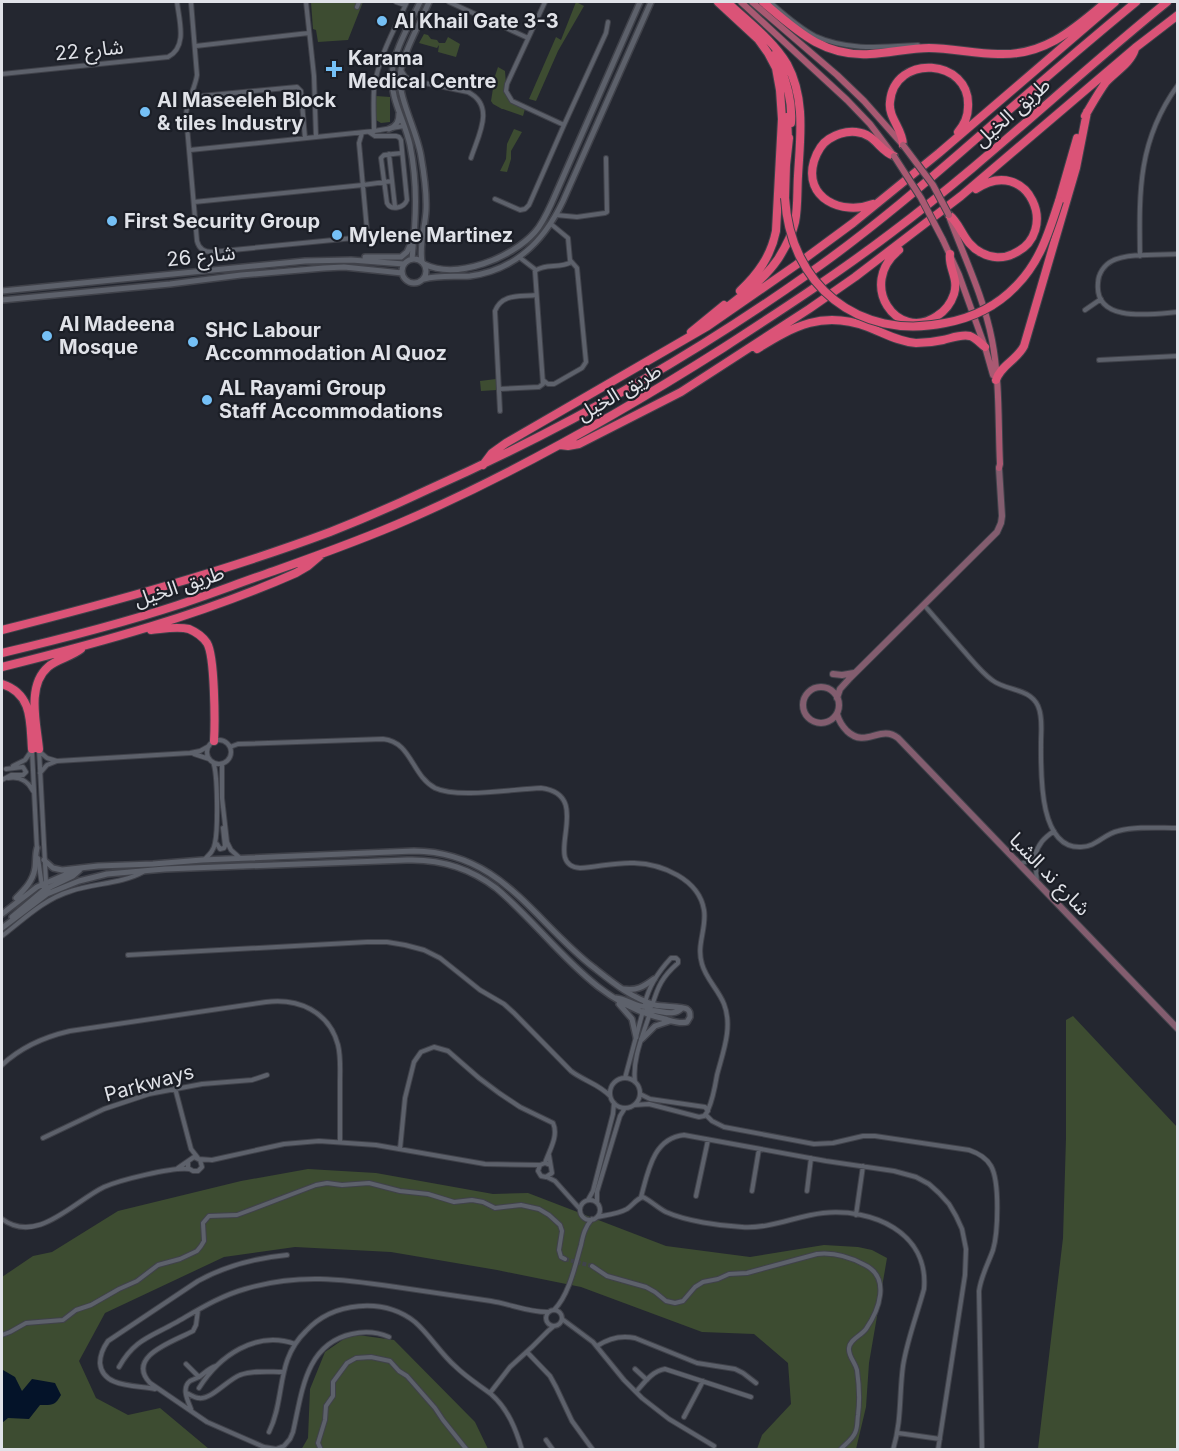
<svg xmlns="http://www.w3.org/2000/svg" width="1179" height="1451" viewBox="0 0 1179 1451" font-family="Inter,'Noto Sans Arabic',sans-serif">
<style>
.green{fill:#3d4c31}
.water{fill:#041329}
.lines{fill:none;stroke-linecap:round;stroke-linejoin:round}
.minor-tunnel{stroke:#40434c;stroke-width:4;stroke-dasharray:4 2;stroke-linecap:butt}
.minor-casing{stroke:#40424a;stroke-width:6}
.tertiary-casing{stroke:#40424a;stroke-width:8}
.secondary-casing{stroke:#40424a;stroke-width:8}
.primary-casing{stroke:#40424a;stroke-width:8}
.motorway-casing{stroke:#40424a;stroke-width:10}
.minor{stroke:#5d616b;stroke-width:4}
.tertiary{stroke:#5d616b;stroke-width:5}
.secondary{stroke:#835d6f;stroke-width:6}
.primary{stroke:#a95972;stroke-width:6}
.motorway{stroke:#db5377;stroke-width:8}
.primary-bridge-casing{stroke:#40424a;stroke-width:8;stroke-linecap:butt}
.motorway-bridge-casing{stroke:#40424a;stroke-width:10;stroke-linecap:butt}
.primary-bridge{stroke:#a95972;stroke-width:6}
.motorway-bridge{stroke:#db5377;stroke-width:8}
.poi-dot{fill:#75c0f6;stroke:#1b1e26;stroke-width:2}
.labels{text-anchor:middle;stroke-width:4.5;stroke-linejoin:round;paint-order:stroke}
.poi-label{font-size:20px;font-weight:bold;fill:#e0e2e8;stroke:#1b1e26;text-anchor:start}
.street-label{font-size:20px;fill:#e0e2e8;stroke:#1b1e26}
</style>
<rect width="100%" height="100%" fill="#242730"/>
<path class="green" d="M311,2h52l-15,38 -30,2 -2,-12 -3,-1z
M576,2l8,4 -26,45 -22,50 -7,-2 27,-62 5,3z
M424,34l4,1 3,4 6,1 2,3h6l3,-6 12,7 -4,13 -18,-5 1,-7 -2,3 -18,-5z
M498,67l7,4 2,26 18,12 -2,7 -20,-7h-1l-9,-5 -2,-3 4,-25z
M376,96l14,1v25l-9,1 -5,-3z
M514,129l8,3 -11,19v8l-4,13 -7,-1 6,-12 1,-15z
M496,379l1,11 -16,1 -1,-10z
M1073,1016l104,111v322h-139l25,-211 3,-100v-118z
M308,1169l68,4 117,21 35,-1 138,53 84,11 74,-12 34,2 14,3 15,8 -18,105 -3,44 -10,42h-99l5,-14 29,-31 -3,-41 -34,-29 -52,-2 -121,-45 -84,-17 -106,-18 -96,-5 -71,10 -119,56 -26,48 17,37 32,17 32,-7 49,41 -207,1v-173l31,-21 19,-4 66,-41 123,-30z
M351,1334l43,6 81,82 13,27 -187,1 7,-12 2,-49 15,-37z"/>
<path class="water" d="M3,1370l12,7 7,14 10,-12 23,4 6,12c-6,11 -9,10 -21,10l-11,14 -21,-1 -6,5v-52z"/>
<g class="lines">
<path class="minor-tunnel" d="M565,1259l27,7"/>
<g class="minor-casing">
<path id="minor" d="M191,2l6,73c-2,14 -10,25 -11,40l11,126c2,8 7,11 15,11l152,-15 3,-7 -8,-87 3,-10
M306,2l8,74 2,61
M396,2l9,3
M449,2l79,36
M545,2l-38,82 -1,7 6,10 52,24
M770,2c14,12 28,25 45,34 33,15 68,11 103,9
M357,7l2,-5
M196,46l113,-13
M401,70l4,6 5,4 58,12c28,14 10,44 3,66
M2,74l166,-17c20,-10 11,-37 9,-55
M191,95l10,1 96,-9 4,4 4,47
M374,131c0,-14 -1,-28 0,-42 4,-31 20,-59 33,-87
M369,132l6,4h21l3,1 2,3 6,60c-3,8 -16,11 -20,3l-6,-45 3,-3 18,-2
M190,150l184,-19 30,-5
M389,154l6,53
M495,199l25,11 5,-1 4,-4 35,-80 42,-92 2,-11
M194,202l169,-17 29,-4
M556,215l21,2 28,-4 2,-1 -1,-54
M1178,254c-17,1 -52,-1 -66,7 -8,4 -14,13 -14,22 -4,41 55,31 80,29
M1140,256c-1,-65 -2,-116 38,-171
M519,257l17,13
M1085,310l16,-11
M1099,360l79,-4
M543,380l5,4h6l28,-16 4,-6 -9,-94 -7,-8 -2,-22 -17,-14
M499,389l40,-2 4,-3 -8,-113c10,-8 25,-2 36,-9
M500,411l-5,-100c7,-18 25,-14 41,-16
M924,605c13,15 26,30 39,45 9,10 18,22 29,30 14,11 38,8 46,26 5,11 3,25 3,36 0,29 -3,107 40,105 15,0 23,-13 37,-16 19,-5 40,-3 60,-3
M207 752a12 12 0 1 1 24 0a12 12 0 1 1-24 0Z
M230,747l8,-3 145,-5c29,3 28,36 52,49 23,11 78,1 106,0 56,7 -2,77 39,80 18,-1 36,-6 54,-5 28,1 65,16 70,47 3,18 -8,35 -2,54 4,15 16,25 22,40 9,23 -1,48 -7,71 -2,12 -4,24 -9,35
M39,749l7,133
M32,750l5,100
M40,752l7,6 10,3
M194,754l15,5
M222,764v34l5,44 4,8 9,8
M13,766l12,-6 7,-10
M40,773l7,-8 10,-4 133,-8 10,-2 9,-5
M8,778c11,-2 20,3 25,13
M2,780l9,-5h12l3,-3 -3,-5 -17,2
M217,844l3,5 4,-1 1,-2 -2,-18
M38,858l4,28
M205,859c5,-5 9,-9 10,-16 3,-13 3,-70 -2,-81
M1020,864l8,-3 7,-5
M1037,883l-2,-27c3,-12 9,-18 19,-25
M2,936c22,-17 42,-37 69,-45 23,-8 50,-7 72,-19
M128,955l239,-13h20l18,3 19,5 16,8 40,32 24,14 10,9 57,58c13,10 28,13 39,25
M645,1003c4,-18 14,-32 26,-45h5l2,2v3c-16,14 -20,23 -26,43
M2,1065c19,-18 42,-28 68,-34l196,-29c32,-4 63,9 72,43 3,12 2,25 2,37 0,20 0,40 0,60
M625,1078l18,-67
M610 1093a15 15 0 1 1 30 0a15 15 0 1 1-30 0Z
M635,1082c-3,-23 8,-47 15,-69
M175,1088l16,61 7,9
M634,1105l15,-1 50,13 5,-1 4,-5 -3,-4 -55,-8 -10,-5
M706,1115l6,6 12,6 90,17 19,-1 30,-7h12l94,14c9,3 17,7 22,16 9,16 7,67 2,84 -5,14 -12,26 -14,41l3,159
M43,1138l61,-29 45,-15 53,-10 50,-4 15,-5
M400,1149l5,-51 9,-36 7,-10 13,-5 14,4 31,27 20,15 21,14 33,16c6,13 -4,28 -8,40
M549,1155l3,18 -6,4 -5,-1 -3,-5 2,-6 5,-2 5,2
M199,1159l13,1 72,-16 35,-3 57,4 109,19 55,1
M178,1168l16,-11 6,3 2,7 -4,4h-5l-5,-3v-6
M547,1177l8,4 25,28
M752,1191l7,-42
M807,1191l4,-33
M696,1196l12,-56
M641,1197c7,-25 12,-59 43,-62l142,26 68,10 22,6 13,7 10,9 10,11 7,12 6,13 4,20 -1,26 -27,175
M588,1200l5,-9 20,-77 1,-11
M580 1210a10 10 0 1 1 20 0a10 10 0 1 1-20 0Z
M597,1203v-11l23,-76 5,-8
M856,1215l7,-49
M597,1217c10,-2 21,-3 30,-8 6,-4 9,-10 16,-12 8,4 15,11 23,15 20,9 54,14 76,15 28,2 54,-11 81,-14 49,-5 106,19 101,76 -7,26 -17,51 -21,77 -4,29 -1,54 -10,84
M2,1219c35,26 71,-17 102,-32 16,-7 68,-20 85,-18
M592,1266l15,10 39,11 9,5 11,9 9,2 8,-2 12,-14 8,-5 15,-3 11,-5 18,-1 70,-19c18,-2 33,3 48,11 26,13 14,45 1,64 -5,7 -16,10 -17,19 -1,8 6,14 8,22 2,14 3,30 1,45 -1,6 0,12 -3,18 -3,7 -10,11 -15,17
M198,1310l-2,15 -3,6c-18,10 -68,25 -43,52l57,39 57,25 12,2 8,-3 6,-7 3,-7c9,-39 12,-88 59,-98 13,-3 25,-2 37,3
M554,1310c15,-15 21,-44 27,-65 2,-10 4,-18 11,-26
M546 1318a8 8 0 1 1 16 0a8 8 0 1 1-16 0Z
M562,1319l31,23 31,38 18,18 27,21 45,27
M2,1335l8,-3 16,-9 37,-3 13,-10 15,-5 28,-16 18,-8 21,-16 22,-6 17,-8 4,-5 3,-5 -1,-18 6,-7 28,-1 79,-30 11,-2 15,2 27,-2 31,8 28,3 26,8 18,-2 11,2 12,6 26,-3 18,4 10,6 11,10 2,6 -3,19 2,7 4,2
M597,1346c12,-8 24,-11 38,-8l62,25 38,6 8,4 13,10
M527,1352l23,24 6,11 16,34 21,29
M186,1364l13,13
M119,1367c15,-27 31,-30 56,-44 23,-13 45,-27 70,-34 53,-16 97,-10 151,-2 32,5 63,9 95,14 19,3 40,12 58,11
M635,1369l12,11
M199,1388c20,-32 57,-58 96,-44
M155,1389c-19,-4 -53,-1 -55,-26 0,-9 3,-15 8,-22l90,-60c27,-15 58,-23 89,-26
M636,1392c8,-9 16,-21 29,-23l86,28
M186,1393c4,1 8,5 13,5 12,2 28,-18 41,-23 14,-5 29,-3 43,-3
M490,1393l20,-26 22,-20 16,-16 6,-5
M191,1409c-3,-8 -10,-21 -1,-28 2,-1 7,-3 9,-4 6,-4 10,-9 17,-11
M684,1417l19,-36
M269,1432c17,-35 6,-71 37,-101 27,-29 77,-34 109,-9 15,13 25,31 40,44 11,11 24,19 36,28 17,15 25,35 31,56
M898,1433l42,6
M546,1440l7,10
M321,1450l-3,-7 7,-23 1,-14 7,-10v-14l14,-19 9,-5 15,-1 19,4 9,10 8,5 28,32 8,12 24,30"/>
</g>
<g class="tertiary-casing">
<path id="tertiary" d="M389,129c8,-3 10,-8 10,-16
M365,257h36l6,-5 5,-11
M402 271a12 12 0 1 1 24 0a12 12 0 1 1-24 0Z
M412,259c4,-41 6,-74 -2,-114 -5,-24 -20,-46 -18,-71 2,-25 18,-50 28,-72
M422,262c-3,-17 3,-34 4,-51 1,-18 -2,-38 -5,-55 -4,-25 -23,-58 -21,-81 2,-20 21,-54 29,-73
M424,264c33,16 88,-6 111,-32 8,-9 13,-21 18,-32l87,-198
M424,279c14,-4 31,-2 46,-3 46,-6 74,-35 93,-75l88,-199
M2,291l303,-30 46,-1 53,4
M2,300l168,-16 71,-9 83,-7 20,-1 58,6
M50,892h-2v-4l25,-12 9,-8
M16,898c9,-9 17,-17 19,-30 1,-7 0,-13 2,-20
M2,914l35,-27 37,-16
M12,917l32,-27 2,-8
M2,928l45,-34 32,-13 28,-7 58,-5 242,-9c33,-1 63,8 89,28 55,46 94,115 169,131 7,2 15,5 22,3l3,-5c0,-4 0,-6 -3,-8 -5,-3 -24,-2 -32,-4 -24,-7 -43,-23 -62,-38 -61,-48 -92,-115 -179,-116l-212,9 -49,4 -55,2 -36,4 -9,-2 -9,-8
M623,989c14,2 20,-2 31,-10
M616,998c12,1 22,11 34,8
M619,1004l13,15 4,18
M642,1013c13,-8 29,7 40,-5
M642,1039l13,-13 15,-5"/>
</g>
<g class="secondary-casing">
<path id="secondary" d="M833,674l9,1 12,-2
M803 705a18 18 0 1 1 36 0a18 18 0 1 1-36 0Z
M837,698l3,-9 10,-11 147,-146 4,-9 1,-7 -3,-48
M837,714c2,7 5,12 10,17 19,18 33,-7 51,7l280,291"/>
</g>
<g class="primary-casing">
<path id="primary" d="M741,2l106,98 23,24 24,32
M752,2l85,73 27,26 39,44
M950,219c15,40 34,79 42,121 8,41 6,84 8,124l-1,4
M943,240l16,35 26,72 8,28"/>
</g>
<g class="motorway-casing">
<path id="motorway" d="M718,2l40,37 10,14 9,17
M763,2c33,28 60,55 107,52 20,-1 40,-6 59,-6 23,0 46,6 69,6 46,2 75,-24 108,-52
M776,53c8,24 17,45 15,70
M1085,116c7,-12 13,-23 21,-34 9,-10 25,-19 29,-33
M787,117l1,23
M903,145c0,-16 -15,-27 -13,-43 4,-49 81,-44 78,5 0,10 -4,18 -10,25
M785,198l1,-33 3,-27
M1059,201l18,-63
M873,204c-31,12 -70,-6 -59,-43 3,-9 7,-17 15,-22 8,-5 17,-8 27,-7 20,2 23,19 38,24
M949,215c13,10 14,29 33,38 9,5 21,6 31,1 49,-21 15,-100 -37,-65
M899,250c-42,34 -2,93 38,66 8,-5 14,-13 17,-22 5,-16 -6,-26 -4,-40
M740,291c18,-17 31,-35 36,-60l6,-112 -2,-29 -4,-22
M721,312c20,-16 42,-31 57,-53 7,-11 14,-24 17,-37 3,-15 2,-31 3,-46 2,-37 8,-77 -11,-112 -14,-24 -40,-43 -60,-62
M691,332l33,-27
M757,349c37,-23 66,-39 111,-22 16,6 31,15 48,16 9,0 18,-1 27,-3 9,-2 18,-6 27,-4 6,2 10,7 15,11
M996,380c5,-15 21,-20 28,-34l52,-178 11,-56
M560,445l8,1 11,-2 102,-52 128,-83 46,-32 106,-81 174,-148 43,-33
M483,465l9,-12 14,-10 202,-117 88,-61 57,-42 86,-70 176,-151
M2,630c110,-28 221,-58 328,-98 33,-13 65,-27 97,-42 135,-60 264,-133 384,-218 61,-43 118,-92 174,-141 50,-44 100,-87 151,-129
M151,630c12,-1 26,-4 38,-1 7,3 14,8 18,14 8,13 8,81 7,98
M2,653c59,-14 118,-29 176,-48 33,-11 64,-23 96,-34 45,-16 90,-32 133,-51 110,-48 215,-108 316,-172 57,-37 114,-74 168,-115 96,-72 183,-156 276,-231
M2,667c100,-25 199,-52 294,-94l12,-7 13,-11
M2,684c31,10 28,38 30,65
M39,749c-2,-24 -13,-63 9,-82 9,-8 23,-10 33,-18"/>
</g>
<use href="#minor" class="minor"/>
<use href="#tertiary" class="tertiary"/>
<use href="#secondary" class="secondary"/>
<use href="#primary" class="primary"/>
<use href="#motorway" class="motorway"/>
<g class="primary-bridge-casing">
<path id="primary-bridge" d="M903,145l30,40 16,30
M894,156l27,42 22,42"/>
</g>
<g class="motorway-bridge-casing">
<path id="motorway-bridge" d="M785,198c5,87 73,143 160,125 27,-5 52,-17 71,-37 24,-24 33,-54 43,-85"/>
</g>
<use href="#primary-bridge" class="primary-bridge"/>
<use href="#motorway-bridge" class="motorway-bridge"/>
</g>
<g class="poi-dot">
<circle cx="382" cy="21" r="6"/>
<path d="M331 60h6v6h6v6h-6v6h-6v-6h-6v-6h6z"/>
<circle cx="145" cy="112" r="6"/>
<circle cx="112" cy="221" r="6"/>
<circle cx="337" cy="235" r="6"/>
<circle cx="47" cy="336" r="6"/>
<circle cx="193" cy="342" r="6"/>
<circle cx="207" cy="400" r="6"/>
</g>
<g class="labels">
<g class="poi-label">
<text x="394" y="28">Al Khail Gate 3-3</text>
<text x="348" y="65">Karama<tspan x="348" dy="23">Medical Centre</tspan></text>
<text x="157" y="107">Al Maseeleh Block<tspan x="157" dy="23">&amp; tiles Industry</tspan></text>
<text x="124" y="228">First Security Group</text>
<text x="349" y="242">Mylene Martinez</text>
<text x="59" y="331">Al Madeena<tspan x="59" dy="23">Mosque</tspan></text>
<text x="205" y="337">SHC Labour<tspan x="205" dy="23">Accommodation Al Quoz</tspan></text>
<text x="219" y="395">AL Rayami Group<tspan x="219" dy="23">Staff Accommodations</tspan></text>
</g>
<g class="street-label">
<text transform="translate(89 50) rotate(-6)" y="7">شارع 22</text>
<text transform="translate(1012 112) rotate(-41)" y="7">طريق الخيل</text>
<text transform="translate(201 256) rotate(-6)" y="7">شارع 26</text>
<text transform="translate(619 392) rotate(-30)" y="7">طريق الخيل</text>
<text transform="translate(179 586) rotate(-18)" y="7">طريق الخيل</text>
<text transform="translate(1050 874) rotate(46)" y="7">شارع ند الشبا</text>
<text transform="translate(149 1083) rotate(-15)" y="7">Parkways</text>
</g>
</g>
<rect width="1179" height="1451" fill="none" stroke="#e0e2e8" stroke-width="6"/>
</svg>
